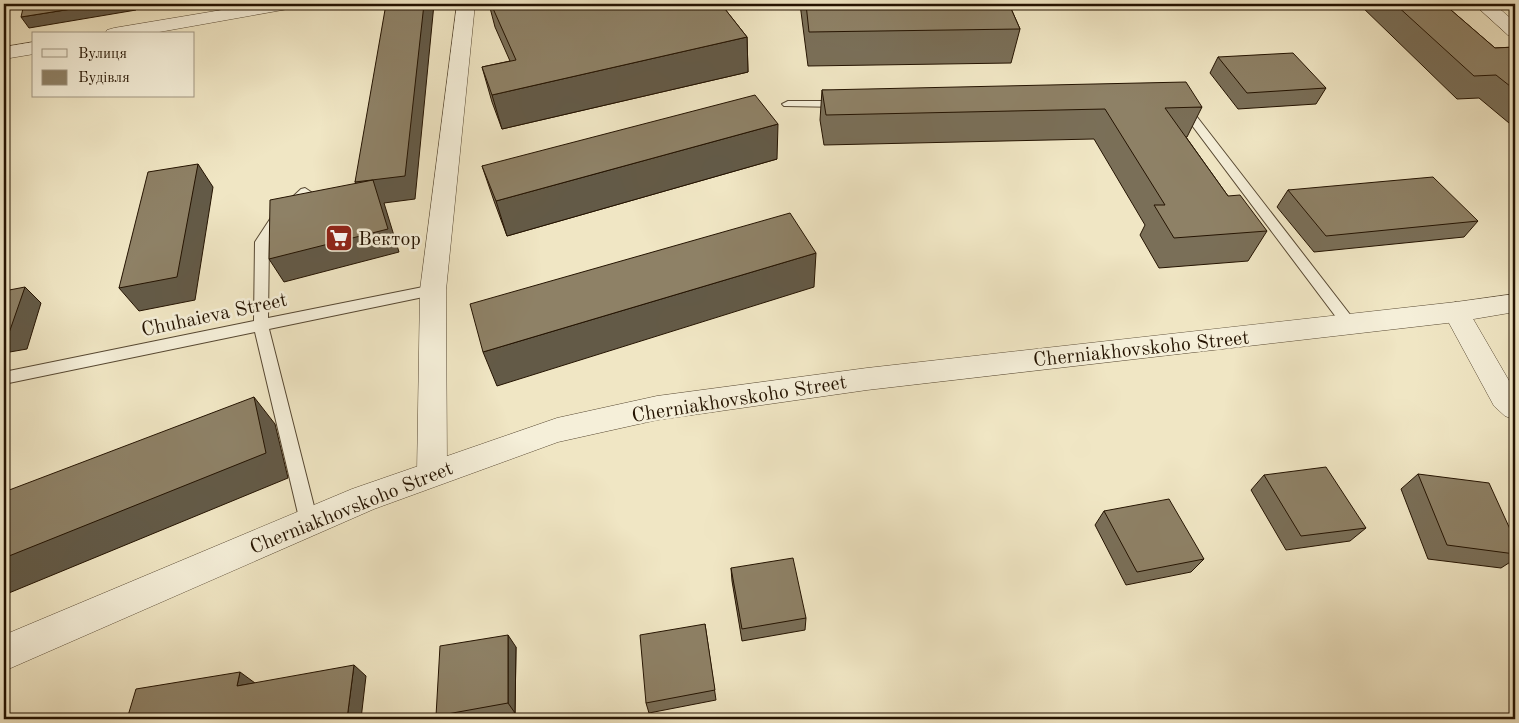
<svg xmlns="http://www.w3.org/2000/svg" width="1519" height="723" viewBox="0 0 1519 723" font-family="'Old Standard TT',serif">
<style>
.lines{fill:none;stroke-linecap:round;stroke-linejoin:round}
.service-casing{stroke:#574832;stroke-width:2}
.minor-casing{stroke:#574832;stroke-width:1}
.tertiary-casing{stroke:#574832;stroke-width:1}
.service{fill:#f5efd9;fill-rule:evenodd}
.minor{fill:#f5efd9;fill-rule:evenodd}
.tertiary{fill:#f5efd9;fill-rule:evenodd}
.wall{fill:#7a6f58;stroke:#241301}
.shaded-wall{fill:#635a47;stroke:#241301}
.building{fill:#8e8166;stroke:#241301}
.labels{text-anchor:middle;stroke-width:5;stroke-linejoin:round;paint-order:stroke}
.poi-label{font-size:20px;fill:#241301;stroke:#f5efd9;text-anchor:start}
.street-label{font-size:20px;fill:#241301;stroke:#f5efd9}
</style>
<rect width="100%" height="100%" fill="#f0e6c4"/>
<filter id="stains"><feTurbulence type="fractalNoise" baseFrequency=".004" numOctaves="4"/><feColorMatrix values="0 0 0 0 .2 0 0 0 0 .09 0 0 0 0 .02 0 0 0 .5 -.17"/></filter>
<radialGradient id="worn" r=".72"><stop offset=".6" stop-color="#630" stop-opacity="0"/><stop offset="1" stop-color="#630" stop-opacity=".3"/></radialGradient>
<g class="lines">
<g class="service-casing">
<path id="service" d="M788,101h53l6,3 -6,3 -57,-1 -2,-2z
M1183,103l4,1 168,217 2,4 -2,4h-10l-166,-221 -2,-2z
M305,188l6,4 -2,3 -27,27 -13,20 -1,76 165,-33 7,5 -7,5 -164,34 49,193 -3,6 -6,2 -6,-2 -3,-6 -45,-190 -251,52v-12l250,-51 1,-79 17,-26 29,-27z"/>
</g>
<g class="minor-casing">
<path id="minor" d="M457,4h18l-29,286 1,184 -4,9 -11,4 -11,-4 -4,-9 3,-184z
M1456,302l9,3 50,86v29l-10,-4 -11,-10 -51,-94 4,-7z"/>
</g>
<g class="tertiary-casing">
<path id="tertiary" d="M258,4h39l-3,4 -6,1 -140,25h-43l2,-4 7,-2z
M1474,4h20l21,18v15l-7,-2z
M34,42v12l-30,5v-12z
M1515,294v18l-59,10 -589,68 -210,30 -99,22 -184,67 -370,162v-36l348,-146 205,-71 100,-22 210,-28 589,-66z"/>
</g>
<use href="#service" class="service"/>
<use href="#minor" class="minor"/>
<use href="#tertiary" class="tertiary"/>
</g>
<path class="wall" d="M489,4h232l26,33 1,35 -246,57 -10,-27 -10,-35 28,-6 -15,-34z
M800,4h209l11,25 -9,34 -203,3z
M1359,4h85l51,44 20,-1v81l-36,-30 -22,1z
M1506,4h9v8z
M1218,57l108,31 -10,16 -78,5 -28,-36z
M822,90l380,17 -15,30h-1l42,59 39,35 -19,30 -89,7 -19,-33 5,-10 -51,-86 -270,6 -4,-25z
M777,159l-270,77 -13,-35 -12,-35z
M1515,189v11l-5,-5z
M1288,190l190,31 -14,16 -150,15 -37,-45z
M1418,474l97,66v19l-14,9 -73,-9 -27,-70z
M1264,475l102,53 -16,13 -64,9 -35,-60z
M1104,511l100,48 -13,13 -65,13 -31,-60z
M731,568l75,50 -1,12 -63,11 -10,-60z
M705,624l11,76 -67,13 -3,-10z
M516,647l-1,66 -35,6h-40l-4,-3z"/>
<path class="shaded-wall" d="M103,4h34l-1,6 -107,18 -8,-11z
M424,4h10l-19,195 -31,4 15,49 -115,30 -15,-23 97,-54 -11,-23z
M747,37l1,35 -246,57 -10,-34z
M778,124l-1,35 -270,77 -11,-35z
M198,164l15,23 -18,113 -56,11 -20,-23z
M816,253l-2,34 -317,99 -14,-34z
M25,287l16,16 -14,46 -23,4v-19z
M254,397l21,27 13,54 -284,117v-37z
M508,635l8,12 -1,66 -7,-10z
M354,665l12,11 -5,43h-14z
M240,672l15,11 -18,3z"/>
<path class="building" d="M24,4h79l-82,13z
M386,4h38l-19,172 -50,6z
M491,4h230l26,33 -255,58 -10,-28 34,-7z
M806,4h203l11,25 -211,3z
M1395,4h49l51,44 20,-1v43l-19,-15 -22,1z
M1293,53l33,35 -79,5 -29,-36z
M1186,82l16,25 -37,1 63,88 12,-1 27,36 -93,7 -20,-33h11l-60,-96 -279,6 -4,-25z
M755,95l23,29 -282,77 -14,-35z
M198,164l-21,113 -58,11 29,-116z
M1433,177l45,44 -152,15 -38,-46z
M373,180l15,49 -119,30 1,-59z
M790,213l26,40 -333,99 -13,-48z
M25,287l-16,46 -5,1v-43z
M254,397l12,56 -262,105v-66z
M1326,467l40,61 -65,8 -37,-61z
M1418,474l71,9 26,57v14l-68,-9z
M1169,499l35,60 -67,13 -33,-61z
M793,558l13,60 -64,11 -11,-61z
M705,624l10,66 -69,13 -6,-68z
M508,635v68l-72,13 4,-70z
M354,665l-7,54h-220l9,-30 104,-17 -3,14z"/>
<defs>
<g id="supermarket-square" transform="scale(1.4375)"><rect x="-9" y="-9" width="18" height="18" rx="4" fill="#8f2418" stroke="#f5efd9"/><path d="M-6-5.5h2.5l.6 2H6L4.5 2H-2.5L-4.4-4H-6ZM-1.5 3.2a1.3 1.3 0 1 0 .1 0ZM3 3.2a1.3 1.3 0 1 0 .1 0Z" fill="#fff"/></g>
</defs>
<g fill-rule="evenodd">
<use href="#supermarket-square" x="339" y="238"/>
</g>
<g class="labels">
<g class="poi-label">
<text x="358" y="245">Вектор</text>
</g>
<g class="street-label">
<text transform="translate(214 314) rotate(-12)" y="7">Chuhaieva Street</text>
<text transform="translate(1141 348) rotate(-6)" y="7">Cherniakhovskoho Street</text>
<text transform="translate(739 398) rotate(-9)" y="7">Cherniakhovskoho Street</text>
<text transform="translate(351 507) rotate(-22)" y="7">Cherniakhovskoho Street</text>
</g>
</g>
<rect width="1519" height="723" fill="none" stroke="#f0e6c4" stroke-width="20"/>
<rect x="5" y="5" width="1509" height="713" fill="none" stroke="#241301" stroke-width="2.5"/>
<rect x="10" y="10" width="1499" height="703" fill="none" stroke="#241301"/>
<rect x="32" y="32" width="162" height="65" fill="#f5efd9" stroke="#a19783"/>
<rect x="42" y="49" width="25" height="8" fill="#f5efd9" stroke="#a19783"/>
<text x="78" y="58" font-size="15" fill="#241301">Вулиця</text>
<rect x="42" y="70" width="25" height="15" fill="#8e8166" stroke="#a19783"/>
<text x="78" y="82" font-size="15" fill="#241301">Будівля</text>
<rect width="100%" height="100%" filter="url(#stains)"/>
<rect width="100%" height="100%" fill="url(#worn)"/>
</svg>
